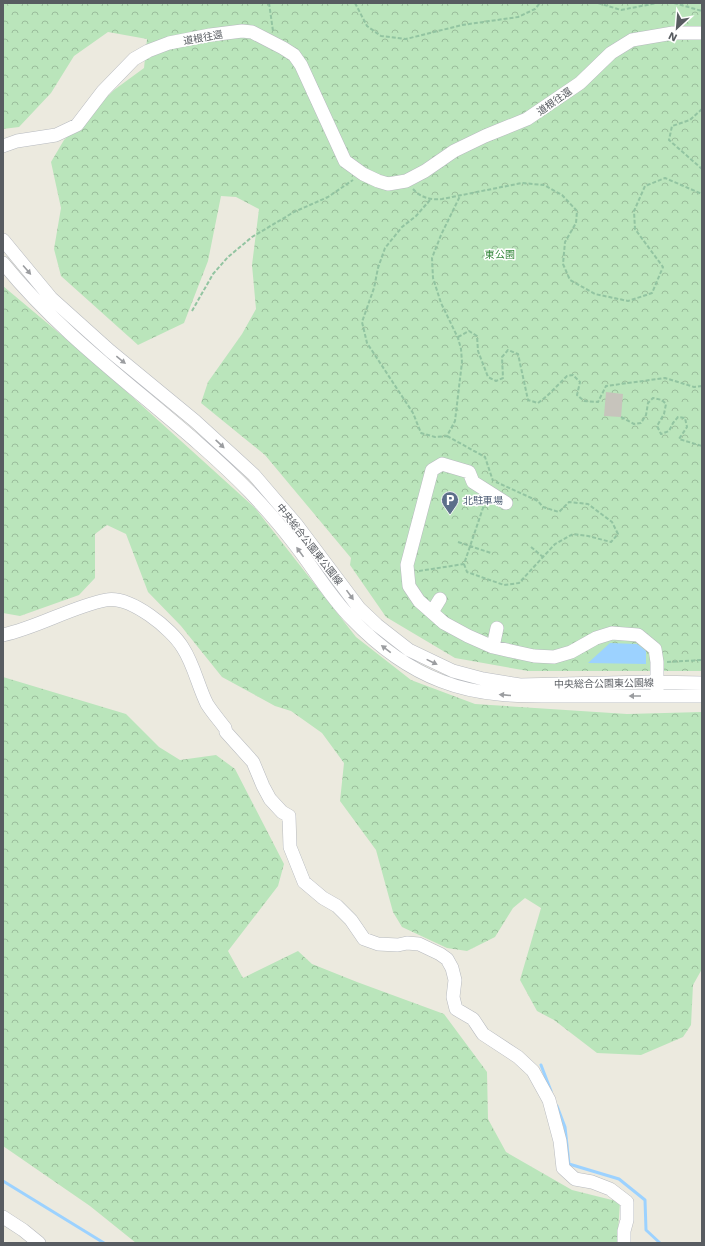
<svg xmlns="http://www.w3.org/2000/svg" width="705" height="1246" viewBox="0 0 705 1246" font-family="'Work Sans','Noto Sans JP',sans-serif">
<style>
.forest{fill:url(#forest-crowns)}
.water{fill:#9cd2ff}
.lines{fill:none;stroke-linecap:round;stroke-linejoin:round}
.stream{stroke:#9cd2ff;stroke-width:3}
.building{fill:#c7c4bc}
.minor-casing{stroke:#b7babf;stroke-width:14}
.path{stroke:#92c4a1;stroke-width:2;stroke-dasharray:4 2;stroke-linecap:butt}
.minor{stroke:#fff;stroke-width:13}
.oneway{fill:#9b9da0}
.labels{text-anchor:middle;stroke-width:3;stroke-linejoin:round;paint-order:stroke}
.street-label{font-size:10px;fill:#585c61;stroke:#fff}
.park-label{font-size:10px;fill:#328638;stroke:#fff}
.service-label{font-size:10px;fill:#4e5e75;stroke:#fff;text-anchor:start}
</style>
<defs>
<pattern id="forest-crowns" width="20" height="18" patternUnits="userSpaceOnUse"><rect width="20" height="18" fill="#bae5bb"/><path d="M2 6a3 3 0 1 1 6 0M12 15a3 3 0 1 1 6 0" fill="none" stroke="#9abd9b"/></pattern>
</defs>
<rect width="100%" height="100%" fill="#eceadf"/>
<path class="forest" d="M3,3h699v668h-174l-73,-13 -69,-41 -36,-52 1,-7 -86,-103 -64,-52 7,-21 34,-48 14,-25 -4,-44 7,-56 -23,-12 -15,-1 -13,65 -24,62 -46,22 -77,-69 -7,-27 7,-41 -10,-46 13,-22 50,-50 30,-22 3,-29 -39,-7 -34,24 -23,37 -32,34 -16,2z
M3,286l93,78 159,144 101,129 55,43 64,24 152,10 75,-2v257l-9,16 -2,40 -8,12 -42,18 -44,-2 -43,-33 -17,-9 -17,-31 21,-72 -16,-10 -12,10 -18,29 -28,14 -20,-3 -45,-21 -9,-15 -17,-62 -36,-49 4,-38 -22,-30 -31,-22 -16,-5 -53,-29 -41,-51 -33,-34 -22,-58 -19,-9 -12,9v44l-16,17 -59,21 -17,-3z
M3,677l123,37 33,33 21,13 36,-5 19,14 49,95 -6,22 -50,65 15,27 55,-27 14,13 45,18 87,32 43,58 1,47 18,33 66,38 48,12 -2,30 6,11h-488l-46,-37 -87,-60z"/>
<path class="water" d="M610,643l27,1 9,7v13l-58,-1z"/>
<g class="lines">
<path class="stream" d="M541,1065l10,26
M557,1106l8,21 4,37 50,15 26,21 1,30 14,13
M3,1181l101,62"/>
</g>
<path class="building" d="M606,392l17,2 -2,23 -17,-1z"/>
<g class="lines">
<g class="minor-casing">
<path id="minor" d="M3,146l14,-5 39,-6 21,-10 26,-34 31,-32 14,-8 21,-8 41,-8 32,-4 10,1 31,16 11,7 7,10 44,96 18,13 15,7 10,3 18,-3 19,-10 29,-20 31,-15 42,-17 53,-36 31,-30 21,-13 41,-7h29
M3,240l48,58 59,53 85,70 59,54 42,49 63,84 18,17 32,25 44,21 30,8 37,6 130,-3 52,1
M3,263c71,88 169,149 247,229 15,16 30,33 43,50 20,25 36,54 59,77 25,26 55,49 89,62 43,17 88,15 134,15 42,0 85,0 127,0
M506,503l-33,-21 -4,-10 -27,-8 -10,6 -25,95 2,21 10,15 25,22 24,13 25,11 41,9 20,1 17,-5 25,-14 16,-5 26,2 17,14 2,13v28
M432,612l8,-13
M3,635c36,-8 68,-28 103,-35 24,-5 66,29 77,48 11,17 15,38 24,56 5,8 12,16 18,24l1,4 27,30 10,24 7,13 12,13 7,4 1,31 14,35 19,16 14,8 14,14 13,19 14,5 20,1 9,-2 12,1 21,10 7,5 5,9 3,12 -2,17 3,12 17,10 10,15 35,23 15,14 16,29 11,41 3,27 12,11 17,3 18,7 17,13v18l-3,11v12
M493,647l4,-19
M3,1217l20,13 16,13"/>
</g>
<path class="path" d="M269,3l4,28
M355,3l12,23 14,10 25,3 56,-14 56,-8 17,-8 5,-6
M598,3l23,7 36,-7
M674,3l28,8
M702,109l-12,11 -18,6 -3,14 33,29
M413,189c8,9 18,11 29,10l80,-16 22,2 18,10 15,16 -1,12 -11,19 -2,22 7,16 25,14 33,7 24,-8 11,-26 -28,-38 -1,-18 11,-25 20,-8 37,16
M430,200l-14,16 -14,11 -17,21 -7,20 -4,20 -12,34 5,21 46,70 8,20 14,4 12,-1 8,-15 7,-59 -1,-13 -3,-11 -17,-35 -8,-25 -1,-20 9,-23 19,-39
M192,311l21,-37 15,-17 24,-20 42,-25 34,-15 25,-17
M458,337l11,-6 8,5 1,15 10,26 8,4 7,-3 -1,-21 6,-7 10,4 10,46 10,3 10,-8 19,-19 6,-1 7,7 -3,13 7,6 14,1 8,-16 59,-8 29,9 8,-1
M621,417l13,7 7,-1 5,-8 2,-12 5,-5 9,2 4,4 -2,10 -7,12 4,8 8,-3 4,-8 5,-6 7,1 2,9 -8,12 23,7
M447,436l38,21 8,24
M458,542l33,11
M531,547l12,10
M464,564l3,8 37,13 15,-2 36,-39 18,-10 15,2 23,6 7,-8 -6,-12 -24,-18 -19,-2 -10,10 -16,-5 -5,-6 -42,-19
M419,571l45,-7 21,-62
M667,662l35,-2"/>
<use href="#minor" class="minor"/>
</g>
<defs><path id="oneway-solid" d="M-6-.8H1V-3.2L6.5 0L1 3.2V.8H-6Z"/></defs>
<g class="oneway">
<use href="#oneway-solid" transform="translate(27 270) rotate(49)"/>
<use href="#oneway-solid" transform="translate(121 360) rotate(39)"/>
<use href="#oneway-solid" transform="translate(220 444) rotate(43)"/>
<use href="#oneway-solid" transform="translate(300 552) rotate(-126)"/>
<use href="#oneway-solid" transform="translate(350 595) rotate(54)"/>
<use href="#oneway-solid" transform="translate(386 649) rotate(-143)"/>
<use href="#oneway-solid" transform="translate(432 662) rotate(26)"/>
<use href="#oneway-solid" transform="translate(505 695) rotate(-175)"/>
<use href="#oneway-solid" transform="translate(635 696) rotate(-180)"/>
</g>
<defs>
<g id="parking-pin" transform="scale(0.9)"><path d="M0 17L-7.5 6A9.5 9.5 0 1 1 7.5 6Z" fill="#5c6f8a" stroke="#fff"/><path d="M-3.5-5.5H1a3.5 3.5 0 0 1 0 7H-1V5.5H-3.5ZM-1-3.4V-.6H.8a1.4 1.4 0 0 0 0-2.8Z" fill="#fff"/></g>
</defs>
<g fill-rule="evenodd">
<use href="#parking-pin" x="450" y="500"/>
</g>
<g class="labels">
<g class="street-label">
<text transform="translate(203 37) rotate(-10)" y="4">道根往還</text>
<text transform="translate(554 101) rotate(-35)" y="4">道根往還</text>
<text transform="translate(310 544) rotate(52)" y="4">中央総合公園東公園線</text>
<text transform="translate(604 683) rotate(-1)" y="4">中央総合公園東公園線</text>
</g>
<g class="park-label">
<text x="500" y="258">東公園</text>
</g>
<g class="service-label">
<text x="463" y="504">北駐車場</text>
</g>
</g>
<rect width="705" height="1246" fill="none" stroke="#585c61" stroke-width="8"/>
<g transform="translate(677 28) rotate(206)" stroke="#ffffff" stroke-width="3" paint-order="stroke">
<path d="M0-3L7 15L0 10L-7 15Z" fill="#585c61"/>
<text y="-6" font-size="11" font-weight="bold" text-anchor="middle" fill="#585c61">N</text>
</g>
</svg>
